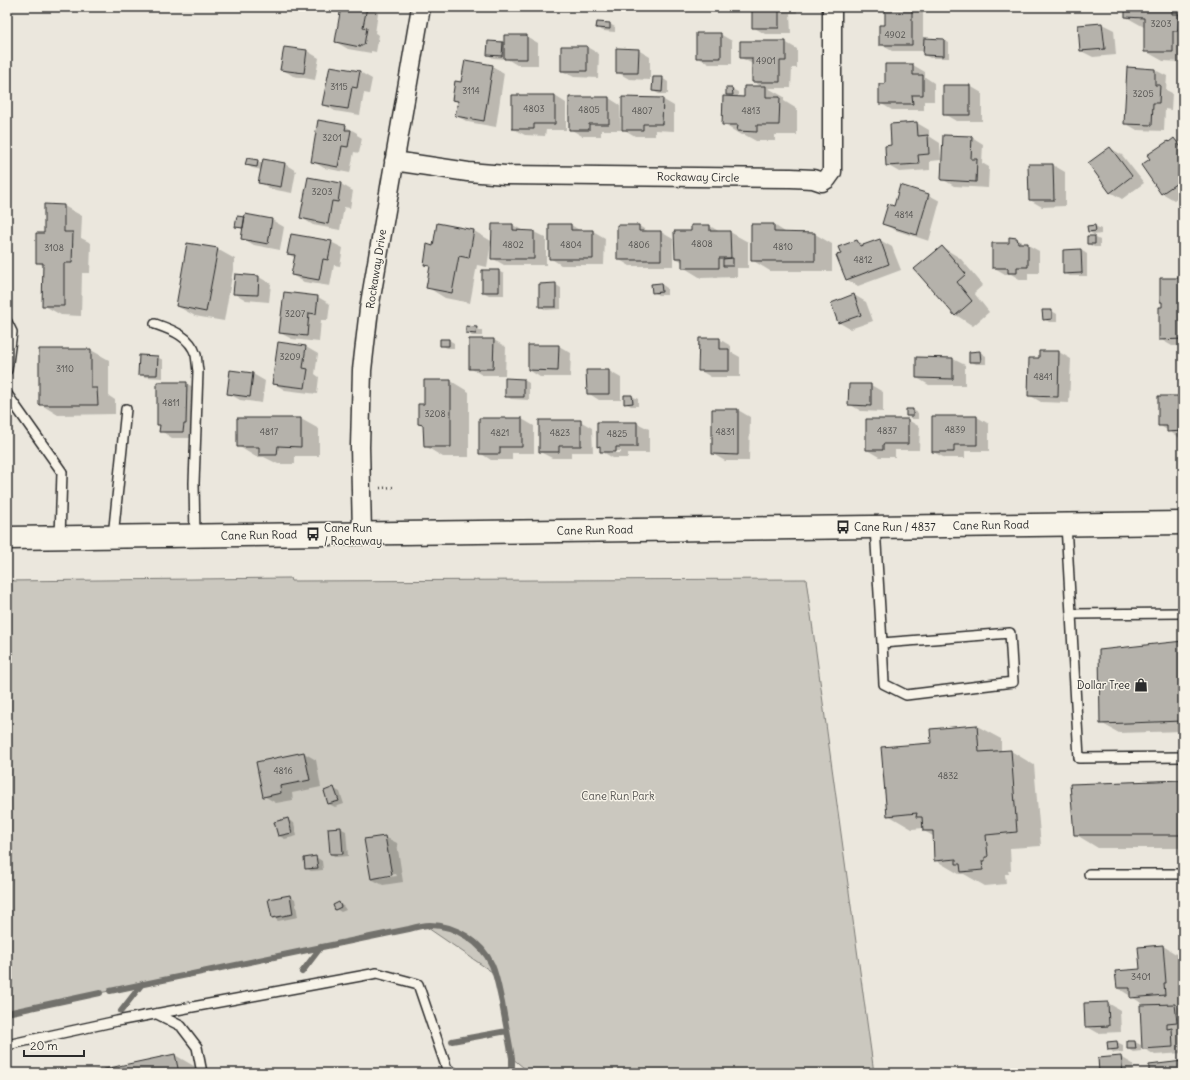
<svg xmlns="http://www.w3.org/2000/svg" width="1190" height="1080" viewBox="0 0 1190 1080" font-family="Delius,sans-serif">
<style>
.green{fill:#cbc8bf;stroke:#7b7a75}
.shadow{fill:#0003;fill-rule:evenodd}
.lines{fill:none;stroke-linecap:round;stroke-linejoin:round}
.stream{stroke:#72716c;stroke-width:6}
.building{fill:#b5b2ab;stroke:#2b2b2b}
.lane-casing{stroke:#2b2b2b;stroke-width:12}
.street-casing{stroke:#2b2b2b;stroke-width:21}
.highway-casing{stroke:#2b2b2b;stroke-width:25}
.path{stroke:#2b2b2b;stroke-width:2.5;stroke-dasharray:1 3;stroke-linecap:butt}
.lane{stroke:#f7f3e8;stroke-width:9}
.street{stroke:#f7f3e8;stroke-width:18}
.highway{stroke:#f7f3e8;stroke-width:22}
.labels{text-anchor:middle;stroke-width:3;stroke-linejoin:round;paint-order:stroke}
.number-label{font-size:9px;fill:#4e4d4b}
.street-label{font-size:11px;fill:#2b2b2b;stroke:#f7f3e8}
.poi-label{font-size:11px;fill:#2b2b2b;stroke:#f7f3e8;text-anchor:start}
.park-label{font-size:11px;fill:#535250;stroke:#f7f3e8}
</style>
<rect width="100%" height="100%" fill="#ebe7dd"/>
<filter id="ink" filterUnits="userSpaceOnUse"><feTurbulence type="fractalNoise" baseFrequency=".025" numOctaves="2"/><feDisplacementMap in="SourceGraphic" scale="8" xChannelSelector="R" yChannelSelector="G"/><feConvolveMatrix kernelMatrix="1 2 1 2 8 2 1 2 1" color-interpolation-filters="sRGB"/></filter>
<g filter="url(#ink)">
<path class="green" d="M290,578l1,3 515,-2 68,494h-344l-18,-15 -17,-84 -70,-48 -418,86v-431z"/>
<path class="shadow" d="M342,7h27l9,6 -3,20 4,2 -3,17 -5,-1v2l-23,-4 -12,-7z
M753,7h44v6h-7l1,21h-26l-12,-7z
M886,7h29l8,5v27l21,1 5,3v15h-19l-6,-3v-4h-32l-12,-7 6,-18z
M1126,7h57v55l-20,-1 -18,-10 -1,-24 -18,-10z
M610,24l5,3v5l-12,-1 -6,-3z
M1102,24l12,6 2,25 -23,2 -12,-6z
M720,34l12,7v23h-23l-12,-7z
M526,36l12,7v22h-21l-10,-6 -14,-1 -5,-3 15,-12 2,1z
M785,42l12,7v19h-5l-1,20h-23l16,9v4l13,8v26h-22v6h-19l-11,-6h-4l-18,-11 9,-27 -5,-2 5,-6 6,3v6h7l17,-11 -9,-6v-17l-12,-6z
M587,47l12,7 -1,24 -24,-1 -12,-6z
M638,50l12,7v23l-21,-1 -12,-7z
M307,51l12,7 -4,22 -22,-4 -11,-7z
M913,65l12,7v5l9,6v18h-10v9h-32l-12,-7 6,-18z
M492,66l12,7 -8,54 -28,-5 -11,-6 2,-13 -6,-4z
M1155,70l12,6 -1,14 6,3 -1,17 -6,-1 -1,22 -27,-1 -12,-7z
M360,72l12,7 -3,15 -5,-1 -4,22 -25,-4 -12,-7z
M662,78l6,4v12h-9l-6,-3z
M970,86l12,7v28h-26l-12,-7z
M555,96l11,7v27h-20l-1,6 -20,-1 -12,-6z
M609,98l11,7 1,25h-20v6h-19l-12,-7z
M662,99l12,7v25l-19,-1v6h-20l-12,-7z
M917,123l12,7v6l11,7 1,17 -11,1v9l-31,2 -12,-7 5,-19z
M345,126l12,7v2l5,3 -3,15 -5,-1 -4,21 -26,-5 -12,-7z
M972,137l11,7 -1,19 7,4 -1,21 -34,-2 -12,-7z
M1174,139l9,5v50l-9,6 -12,-7 -20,-28 9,-6z
M1110,148l12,7 22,28 -22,16 -12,-7z
M248,159l10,2 5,3h22l11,7 -4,22 -21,-4 -12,-7 3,-12 -10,-2 -5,-3z
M1029,165h24l12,7v34l-23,1 -12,-7z
M309,178l32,6 12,7 -3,17 -6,-1 -4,23 -27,-5 -11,-7z
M929,195l11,6 -11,40 -34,-11 -12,-6 11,-17z
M64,206l18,10 -1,22 10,5 -1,30h-8l-1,43 -20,-1 -18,-10 1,-39 -7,-4 8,-28z
M246,215l26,5 12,7 -4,23 -26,-5 -12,-7 2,-8 -8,-4 10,-7z
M438,224l36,7 19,11v-17h20l12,7h9l12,6v27h-42l-12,-7 -1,-15 -4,24 -10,-2 -7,38 -25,-5 -18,-11 3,-20 -5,-3 9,-17z
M571,225l10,6h12l12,7 -1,27h-43l-11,-7z
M752,225h22l14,9h27l17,10v27h-62l-18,-11z
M639,226l10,6h12l12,7v27h-43l-12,-7z
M710,226l10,6h10l18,10v26h-11v9l-36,1 -18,-11v-5l-7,-4z
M1095,226l6,3v5l-7,1 -5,-3z
M1094,237l6,3v7h-6l-6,-3z
M1010,238l7,1 22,12v22h-11v7h-7l-10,-6h-6l-12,-7 17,-23z
M880,240l12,7 9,23 -43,16 -12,-7 -4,-25 15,-13 8,4z
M331,242l12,6 -3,18 -6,-1 -4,21 -26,-4 -12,-7 3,-17 -7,-4z
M942,247l18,11 23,27 -9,8 15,19 -16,14 -17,-11z
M217,249l18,10 -11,62 -29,-5 -18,-10z
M1081,250l6,4v22h-17l-6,-3z
M498,271l6,3v21h-15l-6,-3z
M259,277l12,7 -2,18 -23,-2 -12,-7z
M1181,279l2,1v66h-11l-12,-7 3,-31v-5l-2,-1z
M555,284l6,4v21l-15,1 -6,-4z
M661,284l6,4v7h-9l-5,-3 -1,-7z
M854,295l12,7 7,19 -23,8 -12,-7z
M318,297l12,7 -2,16h-7l-2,22 -27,-3 -12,-6z
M1052,311l5,3v8h-8l-5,-3z
M476,328l6,3v5h-10l-5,-3z
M719,339l12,7v6l9,5v20h-29l-12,-7z
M449,340l5,3v5h-7l-6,-3z
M494,340l12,7 -1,28h-23l-12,-7z
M279,343l27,4 12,7 -3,20 4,3 -2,17 -32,-4 -12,-7z
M559,346l12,7 -1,24h-30l-11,-7z
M91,350l18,10v36l6,4v14l-57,1 -18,-11z
M980,352l6,4v8h-10l-6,-3z
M1059,352l12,7 -2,44 -28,-1 -12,-7 11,-36z
M157,357l6,3v18l-18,-1 -6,-3z
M917,358l36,1 12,6v20h-36l-12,-7z
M609,371l12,7v22h-22l-11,-7z
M253,374l12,7 -3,22 -22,-3 -12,-7z
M524,380l5,3v17l-18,-1 -5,-3z
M451,381l18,11v65h-26l-18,-11 -1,-19 -5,-3z
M186,383l12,7 -3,48h-23l-11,-7v-5l-3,-2z
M850,385h21l12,7v20l-22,-1 -12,-7z
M632,396l6,3v7h-7l-6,-3z
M1183,397v43l-24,-15z
M713,410h25l12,7 -1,44h-24l-12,-7z
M913,410l5,3v6h-6l-5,-3z
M933,417h44l12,7v27h-24v7h-20l-12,-6z
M301,419l18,10v27h-24v8h-17l-14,-7h-8l-18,-11z
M480,419h42l12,7v27h-22v7h-21l-11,-7z
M908,420l12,7 -1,23h-24v7h-16l-12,-7z
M580,421l12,7 1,24h-22v6h-19l-12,-6z
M598,423h39l12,6v24h-21v5h-15l-12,-7v-3l-3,-2zM609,451h12v2h-12z
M1183,642v89l-64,2 -18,-10z
M977,726l24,13v13l10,-1 23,14 7,81 -31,2 1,23h-3l1,3h-4l1,10 -21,2 -21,-12h-5l-24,-14 -2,-24 -9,-5v-3l-12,1 -24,-14 44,-71z
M304,753l12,7 5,27 -29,6 1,7 -17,3 -12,-7z
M1183,781v67h-85l-23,-14z
M334,789l6,3 4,12 -9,3 -6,-3z
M288,820l6,3 3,13 -12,3 -6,-3z
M340,828l6,3 2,25 -12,1 -5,-3z
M385,837l12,6 6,39 -20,3 -12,-6zM396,874l1,2 -16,2v-2z
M316,857l6,4 1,9 -12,1 -5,-3z
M290,896l5,3 3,18 -20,4 -5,-4z
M339,903l5,4 2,3 -5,2 -5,-3z
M1163,946l18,11 2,23v13h-1v12l-5,1 6,3v20h-5l1,5 4,2v17l-28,2 -12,-7 3,-42 -28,-18 23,-18 -2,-22z
M1108,1003l12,7 1,22 -23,1 -12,-7z
M1117,1042l6,3v7l-9,1 -5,-4z
M1128,1042h7l6,3v6l-8,1 -5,-3z
M175,1055l24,14v4h-109z
M1121,1057l12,7 1,9h-34l-1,-14z"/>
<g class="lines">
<path class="stream" d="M302,972l19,-25
M110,991l299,-62c7,-2 14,-4 21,-4 25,0 52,17 62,40 5,12 7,25 10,38 3,18 7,37 10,55v8l-2,7
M121,1011l21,-27
M7,1013l93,-20
M452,1041l55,-10"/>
</g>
<path class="building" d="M341,7h26l-4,20 4,1 -3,17h-4v2l-25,-5z
M752,7h27v21h-27z
M885,7h27v38h-33v-20h6z
M1125,7h47v7h7l-1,17h-5v21h-29v-34l-19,-1z
M597,22l13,1v6l-14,-1z
M1102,23l3,26 -25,2 -2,-26z
M696,33h25v25h-25z
M504,35h23v24h-23z
M924,38l20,1v17l-21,-1z
M488,41l15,1 -1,14 -15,-1z
M740,41h46v20h-6v21h-28v-24h-12z
M561,46h26v25h-26z
M284,47l23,3 -3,23 -24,-3z
M616,48l23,1 -1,24h-22z
M465,60l28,5 -9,56 -29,-5 3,-15 -6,-1 3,-19 6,1z
M885,64h28v11h10v20h-11l1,9h-34v-20h6z
M330,66l30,5 -3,17 -5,-1 -4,22 -26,-4z
M1127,67l28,2v16h5l-1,18h-6l-1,22 -28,-1z
M653,77h10l-1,15 -10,-1z
M943,85h27v30h-27z
M744,86h22v11h14l-1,28h-22v7l-20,-1 1,-6h-16l1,-29 21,1z
M726,88h6l1,7h-7z
M512,95h43v29h-21v5h-22z
M569,97h40v27h-20v6h-20z
M622,97l41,1 -1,26h-19v6h-21z
M318,120l28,5 -1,5h6l-3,17 -6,-1 -4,21 -27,-5z
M917,122l1,14 10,-1 1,19 -11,1 1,9 -33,2 -1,-20 6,-1 -1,-21z
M943,135l29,1 -1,23h6l-1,23 -35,-2z
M1174,138l9,12v3l-3,2 3,4v20l-22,15 -20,-29 9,-6 -3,-4 21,-14 1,1z
M1110,147l22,29 -22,17 -22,-30z
M247,158l11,2 -1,7 -12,-2z
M263,159l22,4 -4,24 -23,-4z
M1028,164h25l1,36h-25z
M308,177l33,6 -3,19 -6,-1 -4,23 -28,-6z
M900,185l29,9 -12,41 -35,-11 6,-20 6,2z
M44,204l20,1v27h9l-1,31h-8v43h-22l1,-43h-7v-30h8z
M245,214l27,5 -4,25 -27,-5z
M237,216l8,1 -2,11 -8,-1z
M437,223l37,7 -5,28 -10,-2 -7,37 -26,-5 4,-22 -6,-1 3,-21 6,2z
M492,224h21v6l21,1v28h-43z
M549,224h22v6h22v29h-44z
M751,224h23v8l41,1v28h-64z
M617,225h22v6h22v29h-44z
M691,225h19v6h20l1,27h-12v10h-37v-10h-7l-1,-27h17z
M1095,225l1,6 -8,1 -1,-6z
M291,234l41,7 -4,19 -5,-1 -4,21 -28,-5 4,-20 -8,-1z
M1087,236h8v8h-8z
M1009,237l8,1 1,5h10v24h-11v6h-9v-5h-16v-25h17z
M880,239l9,25 -43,16 -10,-25 5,-1 -3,-7 19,-7 3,6z
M187,243l31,5 -12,64 -30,-6z
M942,246l24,28 -9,8 15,19 -17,15 -41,-47z
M1081,249l1,24 -19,1v-24z
M733,258v8h-10v-7z
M482,270h17v22h-17z
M235,274l24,2 -1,19 -25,-1z
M1160,278h21v29h2v32l-24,1v-33h3v-5h-2z
M556,283v24h-17v-23z
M661,283l1,9 -10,1 -1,-9z
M284,292l34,4 -2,18 -7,-1 -2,23 -28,-3z
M854,294l7,21 -23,8 -7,-20z
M1042,310h10v9l-9,1z
M466,326l11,1 -1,7 -10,-1z
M699,338h21v11h9v22h-31z
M440,339h9v7h-9z
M469,339h25l-1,30h-24z
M278,342l28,4 -3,22 5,1 -3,19 -33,-4z
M528,345h31l-1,26 -30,-1z
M39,349h52v39h6l1,17h-59z
M980,351l1,11h-12v-10z
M1039,351h20l-1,46 -30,-1 1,-38h10z
M139,355l19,1 -1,19h-19z
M916,357l37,1v21l-37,-1z
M230,370l23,3 -3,24 -23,-3z
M586,370h23v24h-22z
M505,378l19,1v18h-19z
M424,380h27v67h-27l-1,-22 -5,-1v-20h6z
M157,382h30l-1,42h-2l-1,8h-24l1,-7h-3z
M849,384h22v22l-23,-1z
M624,395h8l1,8 -9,1z
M1158,396h25v35l-16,1v-6h-9z
M712,409h26v46l-26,-1z
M906,409h7v7h-7z
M932,416h45v29h-23v7h-22z
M237,418h64v29l-23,-1 -1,9h-18v-8h-22z
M479,418h43v29h-22v7h-21z
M866,419h42v25h-25v6h-17z
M539,420h42v26h-22v6h-20z
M597,422h40v25h-21v5h-16v-6l-3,1z
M1183,641v80l-83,3 -1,-74z
M977,725l2,27 32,-2 6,82 -31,3 2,22h-3v4h-3l1,9 -22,2 -1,-8h-4v-5l-22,2 -1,-30h-10l-1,-14h-6l1,-4 -30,3 -6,-69 50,-4 -1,-14z
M304,752l6,28 -30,6 1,7 -18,4 -7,-35z
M1183,780v55h-109l-4,-51z
M334,787l5,14 -11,3 -4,-13z
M288,818l4,15 -14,3 -4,-14z
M341,827l2,27h-13l-2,-26z
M385,836l7,39 -21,4 -7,-40z
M316,856l2,12 -13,1 -1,-11z
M290,895l3,19 -21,4 -4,-19z
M339,902l2,5 -6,3 -2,-5z
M1163,945l3,38h-2l1,12 -35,3v-10h-13l-2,-17 25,-2 -2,-22z
M1108,1002l1,24 -24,1 -1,-24z
M1175,1004l2,18 -10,1v6l5,-1 1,19 -31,2 -2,-44z
M1117,1041l1,8 -10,1 -1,-8z
M1127,1041h8l1,8h-9z
M175,1054l4,19h-93z
M1121,1056l2,17h-24l-1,-15z
M1183,1061v12h-34v-8z"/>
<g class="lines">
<g class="lane-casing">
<path id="lane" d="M7,322l5,10 -5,38
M155,324c17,6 35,12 41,31 1,5 1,11 2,16l-4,112 1,53
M7,394l55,78 -2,66
M1066,524l13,234 104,-1
M875,527l7,116 2,41 22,11 107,-13 -3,-49 -128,10
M113,537l13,-128
M1071,614l112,-1
M1089,874h94
M157,1014l24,12 16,21 5,26
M7,1045l110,-24 260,-48 41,11 29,85 7,4"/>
</g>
<g class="street-casing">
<path id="street" d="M394,161l74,11 37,3 286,3 22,1 9,3 5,-3 5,-7v-165
M362,533l-2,-86 2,-77 7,-61 52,-302"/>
</g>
<g class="highway-casing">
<path id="highway" d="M7,538l1176,-15"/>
</g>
<path class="path" d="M380,488l14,-1"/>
<use href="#lane" class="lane"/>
<use href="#street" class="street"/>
<use href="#highway" class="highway"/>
</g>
</g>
<defs>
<g id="bus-bare" transform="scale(1.08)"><path d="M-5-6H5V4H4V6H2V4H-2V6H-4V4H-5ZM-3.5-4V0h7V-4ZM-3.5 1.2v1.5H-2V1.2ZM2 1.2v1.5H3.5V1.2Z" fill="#2b2b2b" stroke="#f7f3e8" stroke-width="2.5" paint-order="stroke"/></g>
<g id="shop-bare" transform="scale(1.08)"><path d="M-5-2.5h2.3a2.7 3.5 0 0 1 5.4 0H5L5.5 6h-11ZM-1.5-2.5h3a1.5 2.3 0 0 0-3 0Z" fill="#2b2b2b" stroke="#f7f3e8" stroke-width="2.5" paint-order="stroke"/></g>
</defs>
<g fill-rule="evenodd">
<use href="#bus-bare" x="843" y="527"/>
<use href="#bus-bare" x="313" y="534"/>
<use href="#shop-bare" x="1141" y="685"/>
</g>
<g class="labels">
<g class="number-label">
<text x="1161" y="27">3203</text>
<text x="895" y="38">4902</text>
<text x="766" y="64">4901</text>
<text x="339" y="90">3115</text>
<text x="471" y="94">3114</text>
<text x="1143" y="97">3205</text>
<text x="534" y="112">4803</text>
<text x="589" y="113">4805</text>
<text x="642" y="114">4807</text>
<text x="751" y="114">4813</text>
<text x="332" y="141">3201</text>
<text x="322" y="195">3203</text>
<text x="904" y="218">4814</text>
<text x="702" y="247">4808</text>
<text x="513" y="248">4802</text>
<text x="571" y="248">4804</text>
<text x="639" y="248">4806</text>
<text x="783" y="250">4810</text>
<text x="54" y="251">3108</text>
<text x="863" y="263">4812</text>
<text x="295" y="317">3207</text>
<text x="290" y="360">3209</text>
<text x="65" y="372">3110</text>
<text x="1043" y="380">4841</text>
<text x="171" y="406">4811</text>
<text x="435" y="417">3208</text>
<text x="955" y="433">4839</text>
<text x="887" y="434">4837</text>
<text x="269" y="435">4817</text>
<text x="725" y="435">4831</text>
<text x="500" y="436">4821</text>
<text x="560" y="436">4823</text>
<text x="617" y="437">4825</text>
<text x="283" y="774">4816</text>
<text x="948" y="779">4832</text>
<text x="1141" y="980">3401</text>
</g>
<g class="street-label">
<text transform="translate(698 177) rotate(1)" y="4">Rockaway Circle</text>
<text transform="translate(376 269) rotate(-81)" y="4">Rockaway Drive</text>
<text transform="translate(991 525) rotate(-1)" y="4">Cane Run Road</text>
<text transform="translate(595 530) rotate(-1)" y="4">Cane Run Road</text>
<text transform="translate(259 535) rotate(-1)" y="4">Cane Run Road</text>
</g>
<g class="poi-label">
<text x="854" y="531">Cane Run / 4837</text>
<text x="324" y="532">Cane Run<tspan x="324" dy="13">/ Rockaway</tspan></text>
<text x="1130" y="689" text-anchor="end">Dollar Tree</text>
</g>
<g class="park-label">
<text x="618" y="800">Cane Run Park</text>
</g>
</g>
<rect width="1190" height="1080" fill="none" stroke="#f7f3e8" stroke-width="24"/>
<rect x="12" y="12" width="1166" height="1056" fill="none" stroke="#2b2b2b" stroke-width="1.5" filter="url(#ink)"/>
<path d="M24 1050v6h60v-6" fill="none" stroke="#2b2b2b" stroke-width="2"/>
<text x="30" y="1050" font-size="12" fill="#2b2b2b" stroke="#f7f3e8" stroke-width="3" paint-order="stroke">20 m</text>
</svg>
